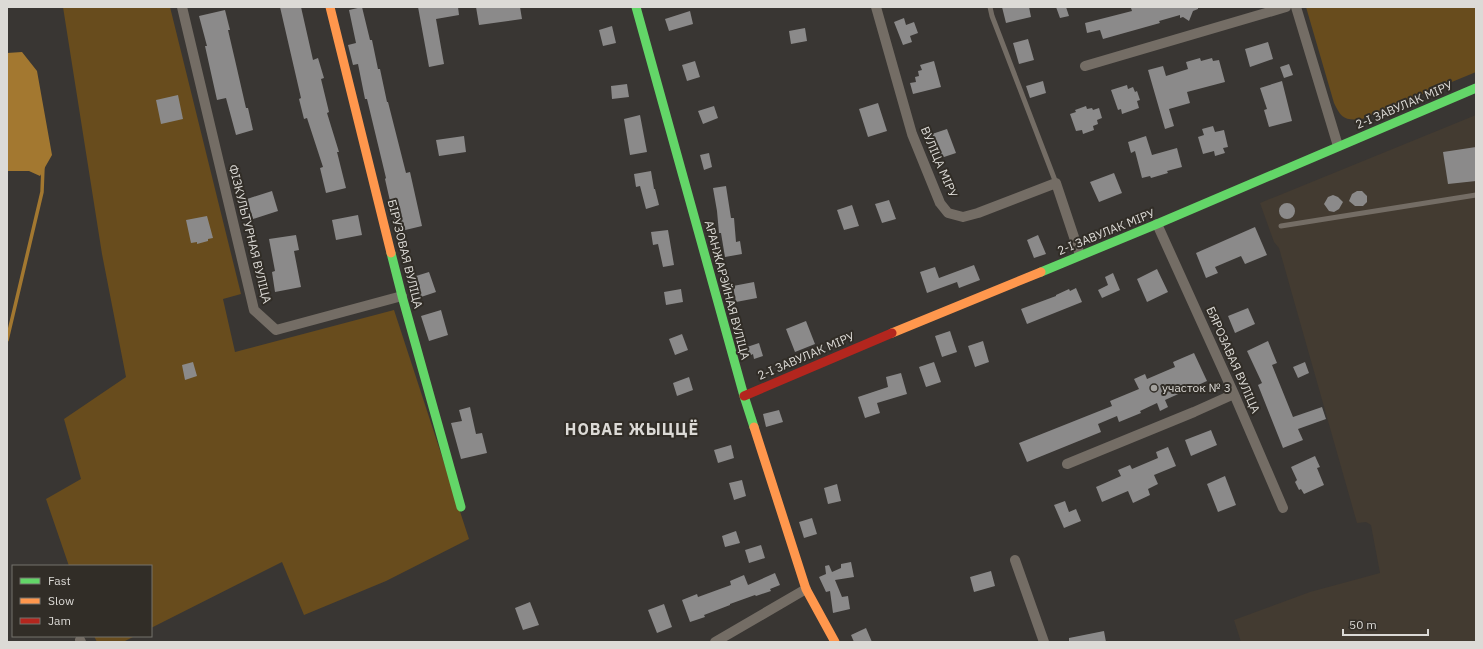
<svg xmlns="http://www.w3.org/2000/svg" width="1483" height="649" viewBox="0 0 1483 649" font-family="'IBM Plex Sans',sans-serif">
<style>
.built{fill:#433b31}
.green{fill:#684c1d}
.water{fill:#a37830}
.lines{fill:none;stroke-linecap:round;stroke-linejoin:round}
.stream{stroke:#a37830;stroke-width:3.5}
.building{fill:#8b8a8a}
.lane{stroke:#746d65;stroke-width:5}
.street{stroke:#746d65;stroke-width:10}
.fast{stroke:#63d668;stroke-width:9}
.slow{stroke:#ff974d;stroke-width:9}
.jam{stroke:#b3261e;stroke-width:9}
.poi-dot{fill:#a3a19d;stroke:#312d27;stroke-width:1.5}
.labels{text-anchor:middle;stroke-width:4;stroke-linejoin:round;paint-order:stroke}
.street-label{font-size:12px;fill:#dcdad6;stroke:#312d27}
.poi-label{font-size:12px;fill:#dcdad6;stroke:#312d27;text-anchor:start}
.district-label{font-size:16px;font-weight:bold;letter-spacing:1px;fill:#dcdad6;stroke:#312d27}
</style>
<rect width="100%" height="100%" fill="#393633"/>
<path class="built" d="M1476,115v527h-235l-7,-22 76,-28 70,-19 -9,-48 -5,-3 -9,1 -78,-275 -5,-6 -14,-39z"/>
<path class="green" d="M63,7h107l71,287 -18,5 12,53 159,-42 75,229 -83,42 -82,34 -22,-53 -131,66v-62h-82l-23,-67 35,-20 -17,-60 62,-42 -24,-123z
M1306,7h170v65l-114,47c-17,2 -21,-1 -28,-16z
M94,636h41l-12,6h-26z"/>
<path class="water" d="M22,52l15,19 15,84 -12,21 -11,-5h-22v-118z"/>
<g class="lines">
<path class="stream" d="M7,340l35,-148 1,-25"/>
</g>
<path class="building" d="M280,7h21l12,53 5,-2 6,20 -3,1 8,33 -2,1 12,39h-2l9,36 -20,5 -6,-25 3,-1 -16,-49 -3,1 -5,-20 2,-1z
M362,7l8,33h2l6,29h2l7,33h1l18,71 4,-1 12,54 -25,6 -12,-53 1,-1 -19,-79h-2l-7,-35 -5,1 -5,-20 8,-2 -7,-33z
M418,7h40l1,8 -23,4 8,45 -15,3z
M476,7h44l2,12 -43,6z
M1002,7h27l2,10 -25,6z
M1056,7h10l3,9 -9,2z
M1136,7h62v2l-5,2 -4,10 -6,-4 -3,1v-3l-21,6 1,2 -57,16 -3,-9 -13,3 -2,-10 47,-12 -1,-3z
M225,10l5,20h-2l7,30 11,48h2l5,22 -17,5 -10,-37 -9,2 -12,-54h2l-8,-30z
M690,11l3,13 -24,7 -4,-12z
M904,18l2,7 8,-3 4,11 -8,3 2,6 -9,3 -9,-23z
M612,26l4,17 -13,3 -4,-16z
M805,28l2,13 -16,3 -2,-13z
M1028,39l6,21 -15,4 -6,-21z
M1268,42l5,17 -23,8 -5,-18z
M1200,58l1,3 11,-3 1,3 6,-1 6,22 -38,10 3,11 -21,6 5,17 -9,3 -17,-59 15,-4 3,10 22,-7 -2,-7z
M695,61l5,16 -13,4 -5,-16z
M934,61l7,26 -28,7 -3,-11 6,-1 -1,-5 4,-1 -1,-5 4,-1 -2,-5z
M1289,64l4,11 -9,3 -4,-11z
M1043,81l3,12 -16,5 -4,-12z
M1282,81l10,40 -23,6 -5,-17 3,-1 -7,-21z
M627,84l2,13 -17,2 -1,-13z
M1127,85l1,4 5,-2 2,5 2,-1 3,9 -3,1 2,7 -17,6 -1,-5 -3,1 -7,-20z
M178,95l5,24 -22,5 -5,-24z
M878,103l9,28 -19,6 -9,-28z
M714,106l4,12 -15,6 -5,-13z
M1086,106l1,3 5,-1 1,2 6,-2 3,10 -5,2 1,4 -5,2 1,4 -11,4 -1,-4 -6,1 -6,-17 6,-2 -1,-2z
M640,115l7,37 -17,3 -6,-36z
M1213,126l2,6 9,-2 4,17 -5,1 2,5 -10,3 -1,-5 -11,3 -5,-17 6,-2 -2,-6z
M947,129l9,24 -15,5 -9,-24z
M464,136l2,16 -27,4 -3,-16z
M1146,136l6,19 25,-7 5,19 -15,4 1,2 -17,5 -1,-2 -8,2 -7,-27 -4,2 -3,-11z
M1476,147v34l-28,3 -5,-32z
M709,153l3,14 -8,3 -4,-15z
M651,171l3,18h1l4,16 -13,4 -6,-23 -4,1 -2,-13z
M1114,173l8,20 -23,9 -9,-20z
M726,186l5,32h3l2,24 4,-1 2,13 -17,3 -4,-24h-2l-2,-22 -4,-23z
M272,191l6,20 -25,8 -6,-20z
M1357,191h5l5,5v6l-4,4h-8l-6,-5 3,-7z
M1333,195l5,2 5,5 -4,7 -5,3 -5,-1 -5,-7 4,-7z
M889,200l7,19 -14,4 -7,-19z
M1279 211a8 8 0 1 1 16 0a8 8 0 1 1-16 0Z
M852,205l7,21 -15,4 -7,-20z
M358,215l4,20 -26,5 -4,-20z
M207,216l6,22 -5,1v2l-11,3v-2l-6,1 -5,-23z
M1255,227l12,28 -22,9 -4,-8 -26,11 3,6 -12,5 -10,-25z
M668,230l6,35 -11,2 -5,-23 -5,1 -2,-13z
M296,235l3,15 -5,1 7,36 -26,5 -3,-20 3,-1 -6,-32z
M1038,235l8,19 -12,4 -7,-18z
M974,265l6,15 -21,8 -2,-6 -30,11 -7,-21 15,-5 4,11z
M1157,269l11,23 -21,10 -10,-23z
M429,272l7,20 -24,8 -3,-10 11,-4 -4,-10z
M1113,273l7,17 -18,8 -4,-8 10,-5 -3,-8z
M754,282l3,16 -21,4 -3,-16z
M1076,288l6,14 -55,22 -6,-15 35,-13v-1l13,-6 1,2z
M681,289l2,13 -17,3 -2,-13z
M1248,308l7,16 -20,9 -7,-17z
M441,310l7,25 -19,6 -8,-25z
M806,321l9,23 -20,8 -9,-23z
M950,331l7,21 -15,5 -7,-21z
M682,334l6,16 -13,5 -6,-16z
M983,341l6,21 -14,5 -7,-21z
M1268,341l9,22 -5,2 21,52 29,-10 4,12 -28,10 5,11 -20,8 -25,-63 4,-2 -15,-32z
M759,343l4,13 -9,3 -1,-5 -4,2 -2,-9z
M1194,353l13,28 -42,19 3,7 -8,4 -3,-8 -17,8 1,2 -22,9 -2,-6 -19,8 3,8 -74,30 -8,-19 93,-37 -2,-5 29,-12 -5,-10 11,-5 2,5 28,-12 -2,-5z
M193,362l4,14 -12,4 -3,-15z
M934,362l7,20 -15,5 -7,-20z
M1305,362l4,11 -11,5 -5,-11z
M901,373l6,21 -30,9 3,10 -15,5 -7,-21 30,-10 -2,-10z
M689,377l4,13 -16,6 -4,-13z
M470,407l6,27 6,-1 5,20 -26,6 -10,-36 11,-2 -3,-11z
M779,410l4,12 -17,5 -3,-13z
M1211,430l6,15 -26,11 -6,-16z
M731,445l3,13 -16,5 -4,-13z
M1168,447l8,19 -22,9 4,9 -10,5 2,6 -17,8 -5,-12 -26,11 -6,-15 25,-11 -3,-6 12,-5 2,4 26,-11 -2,-6z
M1315,456l5,11 -3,1 7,17 -20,9 -3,-5 -2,1 -4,-8 2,-2 -6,-13z
M1225,476l11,29 -18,7 -11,-28z
M742,480l4,16 -12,4 -5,-17z
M837,484l4,17 -13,3 -4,-16z
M1065,501l4,11 7,-3 5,12 -17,7 -10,-23z
M812,518l5,16 -13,4 -5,-16z
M736,531l4,12 -15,4 -3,-11z
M761,545l4,13 -16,5 -4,-13z
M851,562l3,15 -19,3 7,17 6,-1 2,13 -17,4 -3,-22 -4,1 -7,-15 7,-3 -1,-8 4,-1 3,7 9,-4v-4z
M991,571l4,15 -21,6 -4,-15z
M775,573l5,12 -10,4 1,2 -15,5 -1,-1 -25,9v1l-26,10 1,2 -15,5 -8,-22 15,-6 1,3 33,-12 -1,-4 14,-6 4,10z
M530,602l9,23 -16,5 -8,-22z
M664,604l8,23 -15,6 -9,-23z
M866,628l6,14h-18l-3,-7z
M1104,631l2,11h-37v-4z"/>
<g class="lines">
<path class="lane" d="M990,7l2,9 64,167
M1281,226l195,-31"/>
<path class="street" d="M182,7l72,303 22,20 126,-34
M876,7l36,127 28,69 8,10 15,4 15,-4 78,-30 24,72
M1296,7l42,139
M1085,66l201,-59
M1157,224l77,170 49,114
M1067,464l127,-52 40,-18
M1015,560l29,82
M80,640l1,2
M715,642l91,-53"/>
<path class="fast" d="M636,7l108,389 10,31
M391,253l11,43 59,211
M1041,272l116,-48 319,-136"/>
<path class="slow" d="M330,7l61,246
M892,333l149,-61
M754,427l52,162 29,53"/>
<path class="jam" d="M744,396l148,-63"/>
</g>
<circle class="poi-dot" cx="1154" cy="388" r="4"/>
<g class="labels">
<g class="street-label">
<text transform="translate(1404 105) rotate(-23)" y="4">2-І ЗАВУЛАК МІРУ</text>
<text transform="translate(939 162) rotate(67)" y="4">ВУЛІЦА МІРУ</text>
<text transform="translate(1106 232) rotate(-22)" y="4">2-І ЗАВУЛАК МІРУ</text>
<text transform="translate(250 234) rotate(76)" y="4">ФІЗКУЛЬТУРНАЯ ВУЛІЦА</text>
<text transform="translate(405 254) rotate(76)" y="4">БІРУЗОВАЯ ВУЛІЦА</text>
<text transform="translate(727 290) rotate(75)" y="4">АРАНЖАРЭЙНАЯ ВУЛІЦА</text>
<text transform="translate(806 356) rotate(-23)" y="4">2-І ЗАВУЛАК МІРУ</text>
<text transform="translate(1233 360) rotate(66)" y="4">БЯРОЗАВАЯ ВУЛІЦА</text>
</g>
<g class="poi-label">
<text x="1162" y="392">участок № 3</text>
</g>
<g class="district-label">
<text x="632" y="435">НОВАЕ ЖЫЦЦЁ</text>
</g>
</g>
<rect width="1483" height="649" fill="none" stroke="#dcdad6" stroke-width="16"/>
<rect x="12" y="565" width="140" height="72" fill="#312d27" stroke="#75726d"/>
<rect x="20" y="578" width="20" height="6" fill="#63d668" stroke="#75726d"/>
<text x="48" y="585" font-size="12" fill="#dcdad6">Fast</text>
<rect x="20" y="598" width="20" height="6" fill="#ff974d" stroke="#75726d"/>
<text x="48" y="605" font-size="12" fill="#dcdad6">Slow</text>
<rect x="20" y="618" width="20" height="6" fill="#b3261e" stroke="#75726d"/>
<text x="48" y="625" font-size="12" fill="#dcdad6">Jam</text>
<path d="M1343 629v6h85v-6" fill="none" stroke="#dcdad6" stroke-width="2"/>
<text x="1349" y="629" font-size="12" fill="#dcdad6" stroke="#312d27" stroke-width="3" paint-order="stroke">50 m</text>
</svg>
